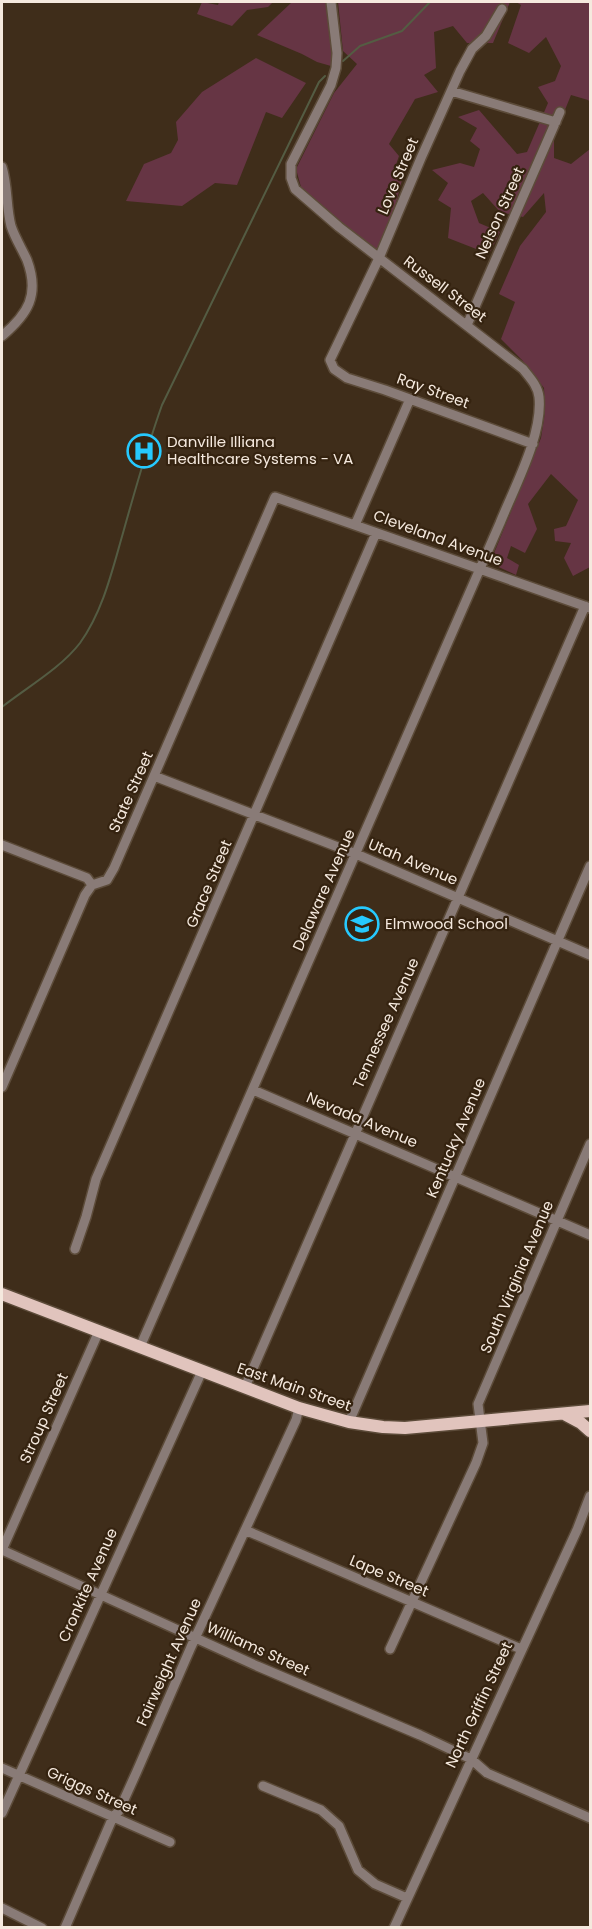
<svg xmlns="http://www.w3.org/2000/svg" width="592" height="1929" viewBox="0 0 592 1929" font-family="Poppins,sans-serif">
<style>
.green{fill:#663544}
.lines{fill:none;stroke-linecap:round;stroke-linejoin:round}
.stream{stroke:#545c43;stroke-width:2}
.minor-casing{stroke:#5c4b39;stroke-width:12}
.major-casing{stroke:#5c4b39;stroke-width:15}
.minor{stroke:#897b77;stroke-width:9}
.major{stroke:#e1c4bd;stroke-width:12}
.labels{text-anchor:middle;stroke-width:4.5;stroke-linejoin:round;paint-order:stroke}
.street-label{font-size:15px;fill:#f5e9de;stroke:#352310}
.poi-label{font-size:15px;fill:#f5e9de;stroke:#352310;text-anchor:start}
</style>
<rect width="100%" height="100%" fill="#3f2d1a"/>
<path class="green" d="M202,2l16,3 1,-3h54l-5,5 -21,3 -15,16 -35,-12z
M288,2h38l8,46 -3,18 -14,-4 -15,-8 -45,-19 34,-32z
M338,2h172l-17,41h-26l-14,-17 -19,6 2,36 -12,7 14,17 -23,7 -26,45 10,12 -6,17 9,7 -6,23 -18,47 -46,-34 -31,-29 -5,-18 38,-76 23,-29 -14,-13z
M516,2h74v100l-2,-2 -17,-5 -17,42v21l17,6 19,-15v418l-17,9 -9,-18 7,-15 -16,-2 -1,-12 12,-3 12,-26 -27,-26 -23,30 9,25 -12,24 -14,-7 -4,12 12,7 -3,10 -26,-12 51,-125 4,-26 -1,-24 -22,-28 -21,-21 14,-37 -16,-8 21,-48 26,-34 -2,-19 -21,24 -23,-5 -17,-19 -12,8 8,22 21,9 -11,22 -41,-16 3,-30 -13,-8 10,-17 -16,-13 28,-7 14,4 6,-18 -10,-8 7,-13 -19,-11 21,-7 38,44 10,-2 21,-49 -10,-16 17,-6 6,-15 -15,-29 -17,16 -21,-10 13,-38z
M256,58l50,25 -24,35 -16,-6 -29,73 -22,-2 -33,23 -56,-5 18,-37 27,-11 7,-13 -2,-18 26,-30z"/>
<g class="lines">
<path class="stream" d="M343,61l17,-15 42,-15 28,-29
M2,707c24,-19 59,-39 78,-64 23,-32 32,-72 43,-110 12,-43 24,-86 39,-128l157,-323 6,-6"/>
<g class="minor-casing">
<path id="minor" d="M502,9l-16,27 -14,13 -12,22 -39,87 -42,100 -49,102 4,9 13,9 38,12 148,54
M451,91l105,31
M2,167c6,19 4,40 9,59 4,12 11,23 16,34 13,35 1,54 -25,76
M467,325l93,-213
M355,525l55,-126
M154,776l202,78 234,101
M2,845l85,33 5,7
M2,1087l83,-192 7,-10 15,-5 7,-12 161,-371 315,111
M253,1090l337,145
M75,1249l11,-32 10,-38 280,-646
M140,1347l360,-824c14,-35 43,-88 39,-126 -1,-11 -9,-19 -16,-28l-184,-142 -44,-38 -4,-11v-14l40,-79 5,-17 1,-15 -6,-51
M245,1387l340,-781
M349,1422l241,-556
M245,1530l276,119
M2,1550l255,116 163,69 51,24 16,14 103,45
M2,1550l97,-219
M390,1649l86,-186 7,-20 -5,-39 112,-260
M2,1768l168,74
M263,1786l58,24 18,16 19,44 17,14 32,14
M2,1813l200,-442
M2,1908l40,20
M65,1928l48,-111 6,-6 18,-40 54,-124 105,-227 3,-12
M394,1928l183,-398 13,-34"/>
</g>
<g class="major-casing">
<path id="major" d="M2,1294l297,114 50,14 34,5 22,1 185,-17
M566,1415l15,8 9,8"/>
</g>
<use href="#minor" class="minor"/>
<use href="#major" class="major"/>
</g>
<defs>
<g id="hospital-ring" transform="scale(1.725)"><circle r="9.5" fill="#352310" stroke="#26c9fe" stroke-width="1.5"/><path d="M-5-5h3v3.5h4V-5h3V5h-3V1.5h-4V5h-3Z" fill="#26c9fe"/></g>
<g id="school-ring" transform="scale(1.725)"><circle r="9.5" fill="#352310" stroke="#26c9fe" stroke-width="1.5"/><path d="M0-5L7-2L0 1L-7-2ZM-4 1L0 2.5L4 1V4Q0 6-4 4Z" fill="#26c9fe"/></g>
</defs>
<g fill-rule="evenodd">
<use href="#hospital-ring" x="144" y="451"/>
<use href="#school-ring" x="362" y="924"/>
</g>
<g class="labels">
<g class="street-label">
<text transform="translate(398 176) rotate(-67)" y="5">Love Street</text>
<text transform="translate(500 213) rotate(-66)" y="5">Nelson Street</text>
<text transform="translate(445 289) rotate(37)" y="5">Russell Street</text>
<text transform="translate(433 391) rotate(20)" y="5">Ray Street</text>
<text transform="translate(438 538) rotate(20)" y="5">Cleveland Avenue</text>
<text transform="translate(131 792) rotate(-66)" y="5">State Street</text>
<text transform="translate(413 862) rotate(23)" y="5">Utah Avenue</text>
<text transform="translate(209 884) rotate(-67)" y="5">Grace Street</text>
<text transform="translate(324 890) rotate(-66)" y="5">Delaware Avenue</text>
<text transform="translate(386 1023) rotate(-66)" y="5">Tennessee Avenue</text>
<text transform="translate(362 1120) rotate(23)" y="5">Nevada Avenue</text>
<text transform="translate(456 1138) rotate(-67)" y="5">Kentucky Avenue</text>
<text transform="translate(517 1277) rotate(-67)" y="5">South Virginia Avenue</text>
<text transform="translate(294 1387) rotate(19)" y="5">East Main Street</text>
<text transform="translate(44 1418) rotate(-66)" y="5">Stroup Street</text>
<text transform="translate(389 1576) rotate(23)" y="5">Lape Street</text>
<text transform="translate(88 1585) rotate(-66)" y="5">Cronkite Avenue</text>
<text transform="translate(258 1649) rotate(24)" y="5">Williams Street</text>
<text transform="translate(169 1662) rotate(-66)" y="5">Fairweight Avenue</text>
<text transform="translate(479 1705) rotate(-65)" y="5">North Griffin Street</text>
<text transform="translate(92 1791) rotate(24)" y="5">Griggs Street</text>
</g>
<g class="poi-label">
<text x="167" y="447">Danville Illiana<tspan x="167" dy="17">Healthcare Systems - VA</tspan></text>
<text x="385" y="929">Elmwood School</text>
</g>
</g>
<rect width="592" height="1929" fill="none" stroke="#f5e9de" stroke-width="6"/>
</svg>
